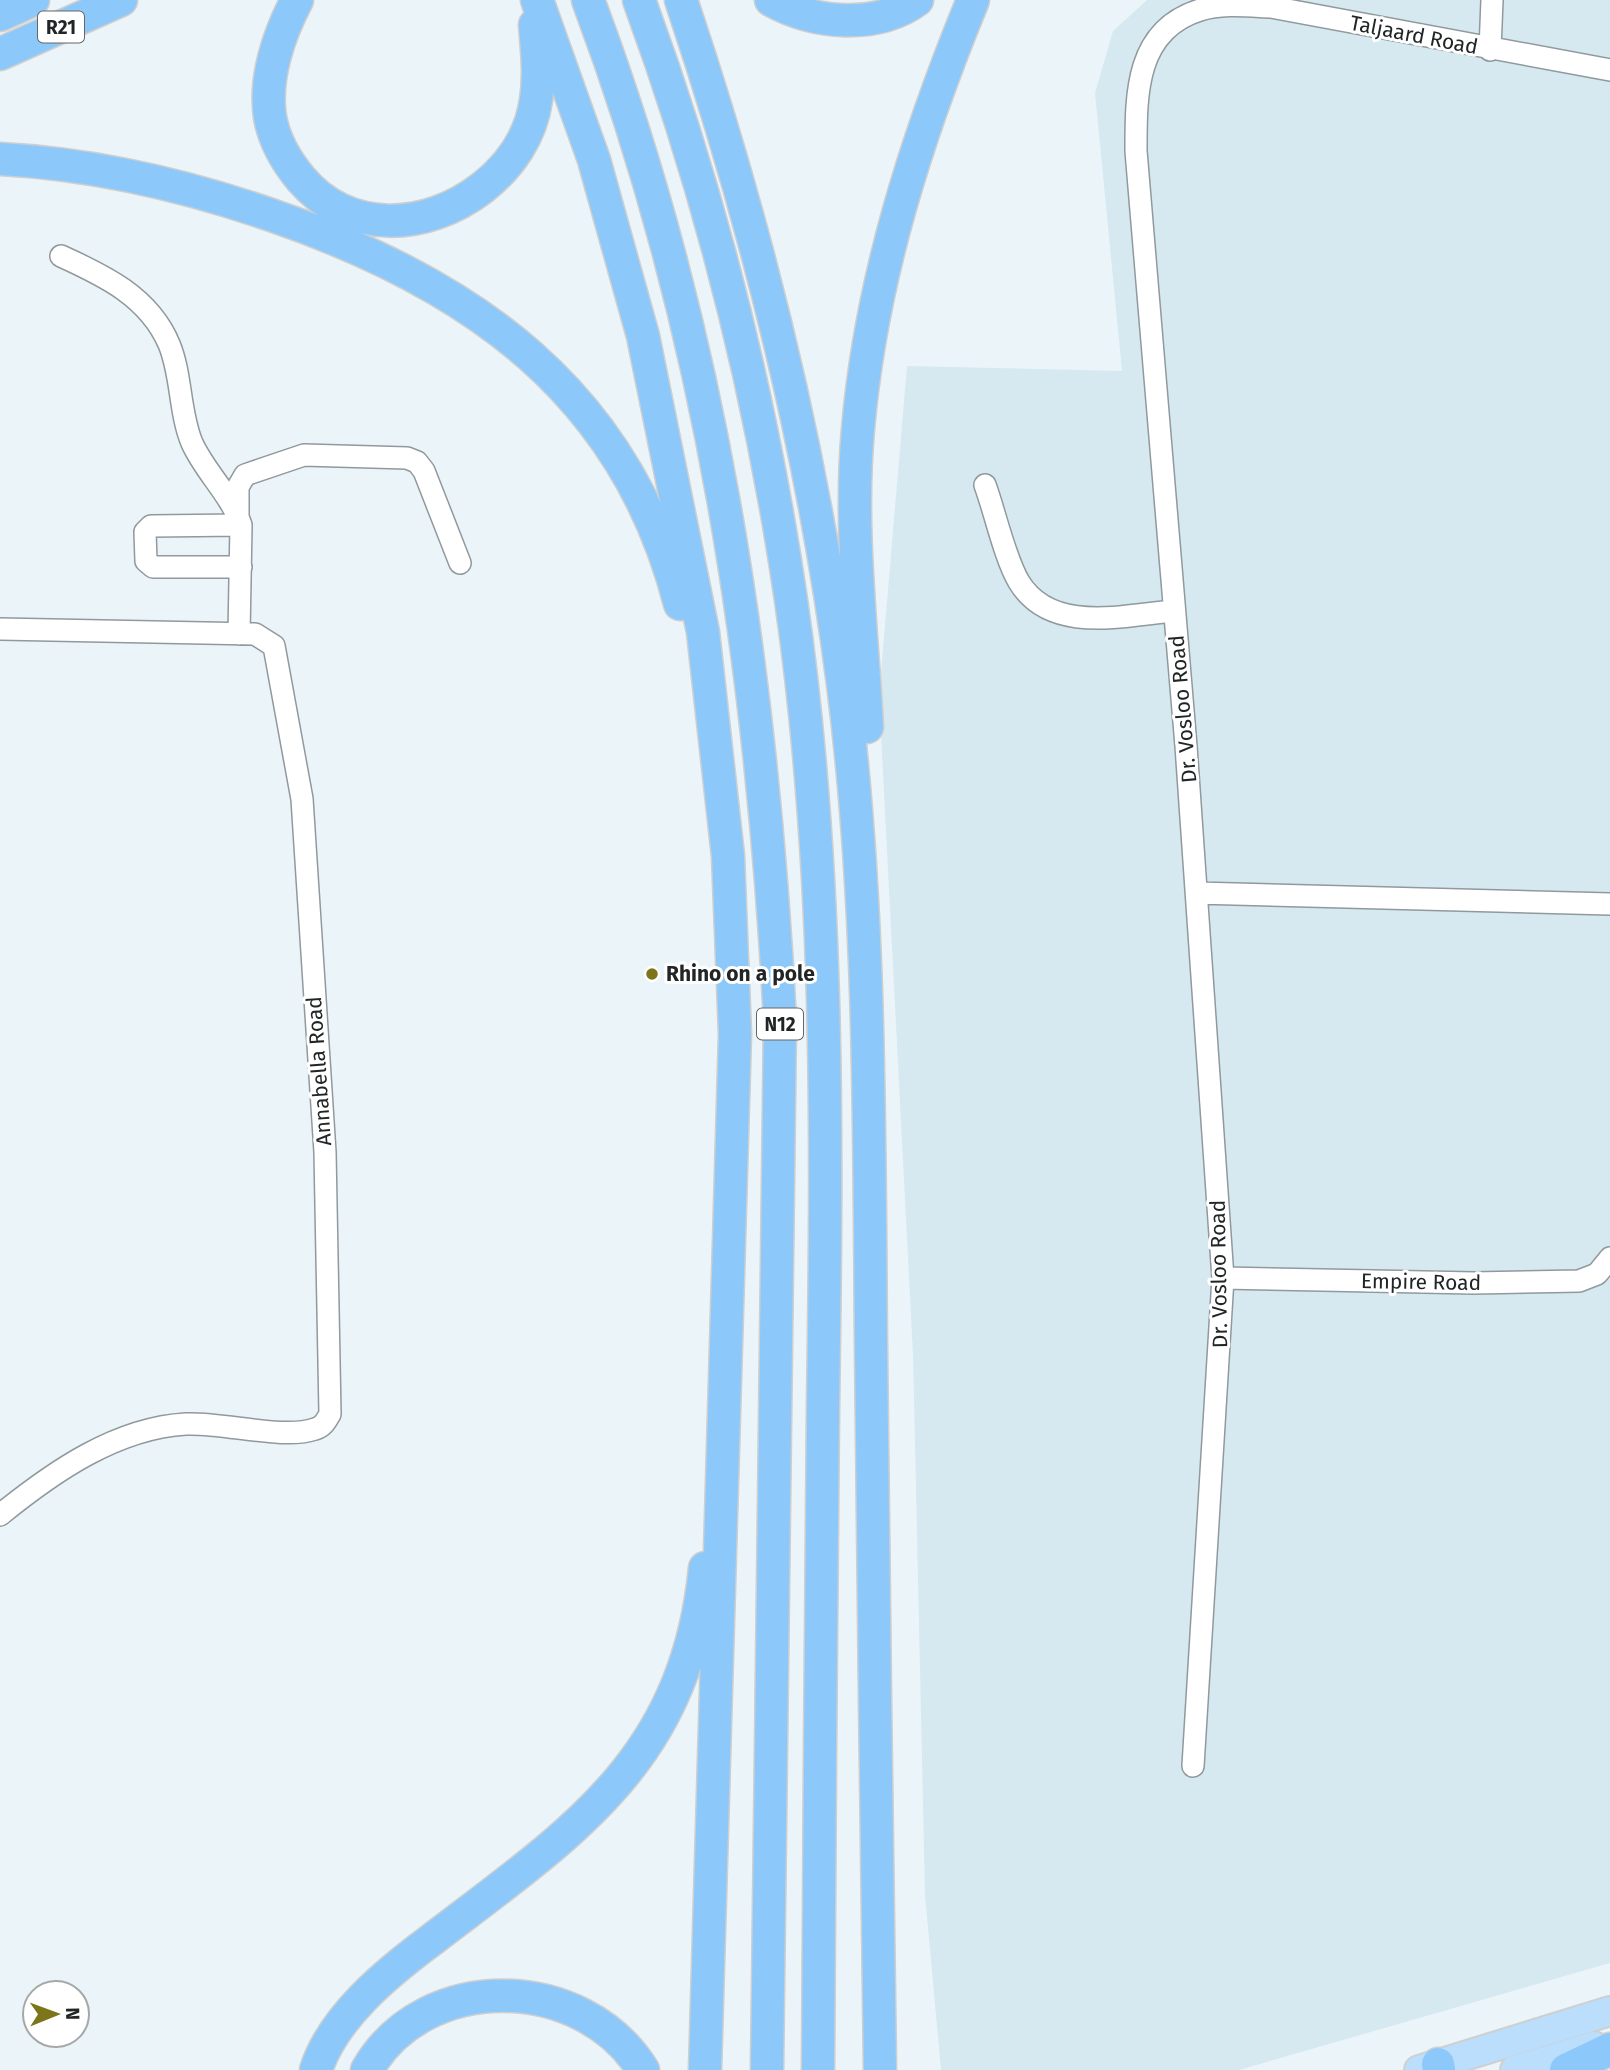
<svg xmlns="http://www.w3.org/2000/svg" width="1610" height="2070" viewBox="0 0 1610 2070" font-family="'Fira Sans',sans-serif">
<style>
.built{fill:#d6e9f0}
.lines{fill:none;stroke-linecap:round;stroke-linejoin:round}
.minor-casing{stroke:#90999d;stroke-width:24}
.major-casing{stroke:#cecfcf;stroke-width:32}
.highway-casing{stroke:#cecfcf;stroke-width:35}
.minor{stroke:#fff;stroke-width:21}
.major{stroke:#bbdefd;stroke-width:28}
.highway{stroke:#8dc8fb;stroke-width:32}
.poi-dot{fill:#7c7519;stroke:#fff;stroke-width:2.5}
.labels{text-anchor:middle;stroke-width:6;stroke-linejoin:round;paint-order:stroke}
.shield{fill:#fff;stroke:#646667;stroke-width:2}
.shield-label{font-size:19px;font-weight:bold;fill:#212526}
.street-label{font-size:21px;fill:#212526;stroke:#fff}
.poi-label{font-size:21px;font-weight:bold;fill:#212526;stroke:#fff;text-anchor:start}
</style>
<rect width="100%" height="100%" fill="#ebf5f9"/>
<path class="built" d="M1147,0h463v1963l-371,107h-298l-16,-175 -12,-540 -34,-659 28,-330 215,5 -27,-278 18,-62z"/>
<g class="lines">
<g class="minor-casing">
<path id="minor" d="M1490,50l2,-50
M61,256c44,20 88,41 108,88 13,31 10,68 23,99 13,29 39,52 49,82l-2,109
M985,485c10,27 20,74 34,97 32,53 106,33 155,29
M238,516v-29l7,-12 59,-20 103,3 10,4 7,9 36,92
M241,525l-90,1 -6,6 1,29 7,6h88
M0,629l255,5 19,12 28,153 23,353 5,262c-4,7 -7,13 -15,15 -31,11 -92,-7 -129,-5 -70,4 -133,48 -186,91
M1197,893l413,11
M1223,1278l251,5 105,-2 18,-7 13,-16
M1193,1766l30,-488 -37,-532 -50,-595c0,-56 -1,-121 64,-141 22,-7 48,-4 71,-3l339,63"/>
</g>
<g class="major-casing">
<path id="major" d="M1419,2070l191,-59
M1515,2070l79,-24"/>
</g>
<g class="highway-casing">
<path id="highway" d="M297,0c-18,34 -33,78 -27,117 4,23 16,44 31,62 48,56 125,52 181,9 28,-22 49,-52 54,-88 4,-25 1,-50 -1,-75
M537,0l57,160 49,176 60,296 25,224 7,178 -30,1036
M588,0c124,329 174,670 192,1020l-13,1050
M639,0c71,193 122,396 152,600 39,268 36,538 32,808 -2,221 -4,441 -5,662
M681,0c75,223 132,450 162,684 28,218 26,441 28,661 2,242 6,483 9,725
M771,0c43,24 105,30 146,0
M0,15l33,-15
M0,54l121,-54
M0,159c94,5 185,26 274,57 197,68 352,176 406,388
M867,727c-5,-98 -18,-199 -9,-298 13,-149 58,-290 115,-429
M1438,2064l1,6
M316,2070c17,-53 71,-97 114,-129 141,-108 256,-179 275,-373
M367,2070c58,-101 216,-97 276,0
M1566,2070l44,-21"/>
</g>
<use href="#minor" class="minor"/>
<use href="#major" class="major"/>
<use href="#highway" class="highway"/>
</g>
<circle class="poi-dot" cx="652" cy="974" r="7"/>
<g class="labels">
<g class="shield">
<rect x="38" y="11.5" width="46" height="31" rx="5"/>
<rect x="757" y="1008.5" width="46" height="31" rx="5"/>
</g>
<g class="shield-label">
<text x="61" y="34">R21</text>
<text x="780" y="1031">N12</text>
</g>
<g class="street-label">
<text transform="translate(1414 35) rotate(11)" y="7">Taljaard Road</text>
<text transform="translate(1183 709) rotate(-95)" y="7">Dr. Vosloo Road</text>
<text transform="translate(319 1071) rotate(-94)" y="7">Annabella Road</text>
<text transform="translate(1219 1274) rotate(-91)" y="7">Dr. Vosloo Road</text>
<text transform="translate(1421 1282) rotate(1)" y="7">Empire Road</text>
</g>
<g class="poi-label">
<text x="666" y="981">Rhino on a pole</text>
</g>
</g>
<g transform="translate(56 2014) rotate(89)"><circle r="33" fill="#ffffff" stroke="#a6a8a8" stroke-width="2"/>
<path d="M0-5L12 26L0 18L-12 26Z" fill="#7c7519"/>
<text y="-10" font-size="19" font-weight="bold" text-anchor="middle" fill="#212526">N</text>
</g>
</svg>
